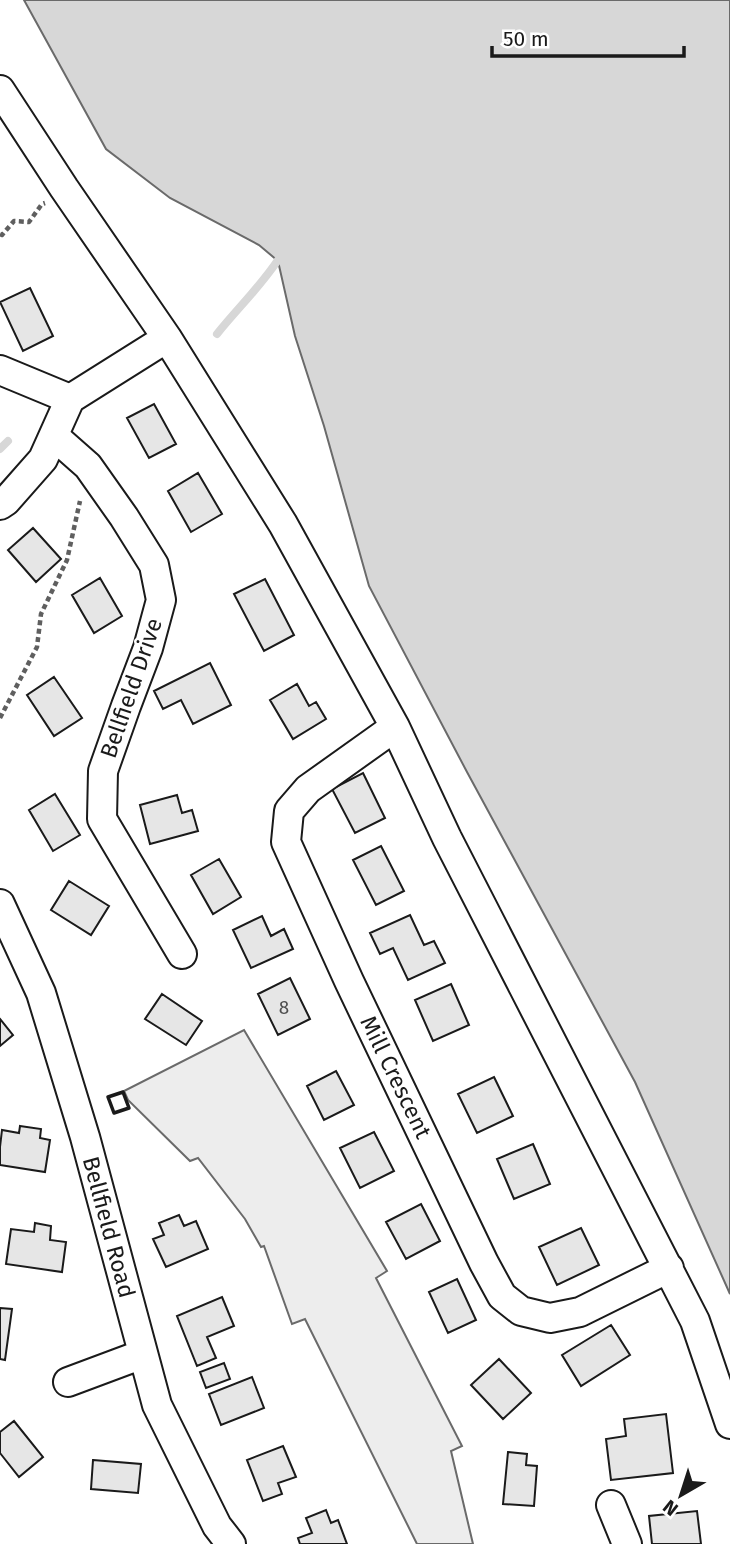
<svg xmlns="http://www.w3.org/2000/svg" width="730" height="1544" viewBox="0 0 730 1544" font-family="'Fira Sans',sans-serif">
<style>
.built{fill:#ededed;stroke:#6a6a6a;stroke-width:2}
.water{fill:#d7d7d7;stroke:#6a6a6a;stroke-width:2}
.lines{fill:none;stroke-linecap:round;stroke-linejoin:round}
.stream{stroke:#d7d7d7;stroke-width:8}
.building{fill:#e6e6e6;stroke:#1a1a1a;stroke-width:2}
.minor-casing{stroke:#1a1a1a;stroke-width:32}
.path{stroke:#5f5f5f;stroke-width:4.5;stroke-dasharray:5 3.5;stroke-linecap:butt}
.minor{stroke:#fff;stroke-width:28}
.wall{stroke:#1a1a1a;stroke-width:3.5}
.labels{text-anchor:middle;stroke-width:5;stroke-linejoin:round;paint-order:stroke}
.number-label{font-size:19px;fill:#4d4d4d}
.street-label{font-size:23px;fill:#1a1a1a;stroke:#fff}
</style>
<rect width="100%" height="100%" fill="#fff"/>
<path class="built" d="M244,1030l143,241 -11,7 86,168 -11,5 22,93h-56l-112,-225 -13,5 -28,-78 -3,1 -16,-28 -47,-61 -8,3 -62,-61 -4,-9z"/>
<path class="water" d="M24,0h706v1294l-95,-212 -168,-310 -98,-186 -45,-160 -29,-90 -17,-75 -19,-16 -89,-47 -64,-49z"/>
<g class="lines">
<path class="stream" d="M217,334c20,-25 43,-47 61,-74
M0,449l8,-8"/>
</g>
<path class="building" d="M30,288l23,48 -30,15 -23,-49z
M154,404l22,40 -27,14 -22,-40z
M198,473l24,41 -31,18 -23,-41z
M33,528l28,31 -25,23 -28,-32z
M100,578l22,38 -28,17 -22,-38z
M265,579l29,56 -30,16 -30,-57z
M210,663l21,42 -38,19 -12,-24 -18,9 -9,-18z
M54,677l28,41 -28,18 -27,-41z
M297,684l12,22 7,-4 10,17 -33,20 -23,-39z
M363,773l22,45 -30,15 -23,-44z
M55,794l25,41 -27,16 -24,-41z
M177,795l5,18 10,-3 6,21 -48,13 -10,-39z
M381,846l23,45 -28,14 -23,-45z
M219,859l22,38 -28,17 -22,-39z
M69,881l40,25 -18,29 -40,-25z
M410,915l14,30 10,-4 11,22 -37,17 -15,-32 -13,6 -10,-21z
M262,916l9,20 13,-7 9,20 -42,19 -18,-38z
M290,978l20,41 -32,16 -20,-41z
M451,984l18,41 -36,16 -18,-41z
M162,994l40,27 -16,24 -41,-26z
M0,1019l13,16 -13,11z
M336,1071l18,34 -30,15 -17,-34z
M494,1077l19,39 -36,17 -19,-39z
M20,1126l21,3 -1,9 10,2 -5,32 -45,-7v-18l2,-17 17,3z
M374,1132l20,39 -34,17 -20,-40z
M533,1144l17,40 -36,15 -17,-40z
M421,1204l19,37 -34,18 -20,-37z
M179,1215l5,11 12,-5 12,28 -42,18 -13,-28 11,-4 -5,-12z
M35,1223l16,3 -1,14 16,2 -4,30 -56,-8 5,-35 23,3z
M581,1228l18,37 -42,20 -18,-38z
M457,1279l19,41 -28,13 -19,-41z
M222,1297l12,29 -27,11 9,21 -19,8 -20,-50z
M0,1308l12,1 -7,51 -5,-1z
M611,1325l19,30 -49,31 -19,-31z
M499,1359l32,34 -28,26 -32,-34z
M224,1363l6,16 -24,9 -6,-16z
M252,1377l12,31 -43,17 -12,-31z
M666,1414l7,59 -62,7 -5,-41 20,-3 -2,-17z
M14,1421l29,36 -24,20 -19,-24v-21z
M283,1446l13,31 -18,6 4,11 -19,7 -16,-41z
M508,1452l19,2 -1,11 11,1 -3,40 -31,-2z
M93,1460l48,4 -3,29 -47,-4z
M326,1510l5,13 7,-3 9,24h-47l-2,-6 14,-5 -6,-15z
M697,1511l4,33h-49l-3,-28z"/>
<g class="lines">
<g class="minor-casing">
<path id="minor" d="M0,90l64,98 103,150 116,186 112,203 52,111 248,483 35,103
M0,370l70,29
M54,436l34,30 36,51 30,48 7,35 -13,48 -22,58 -23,65 -1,48 80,135
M0,505l6,-4 37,-42 27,-60 97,-61
M395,727l-87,62 -19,22 -3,31 63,139 135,282 18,33 19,15 29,7 30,-6 89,-44
M0,904l41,89 44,144 72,268 60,121 14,18
M68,1382l75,-28
M611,1505l16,39"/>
</g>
<path class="path" d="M0,234l2,1 12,-14 15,1 13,-18 3,-1
M0,718l37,-71 4,-33 26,-54 13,-59"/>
<use href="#minor" class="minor"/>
<path class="wall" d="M123,1092l6,16 -15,5 -6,-16z"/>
</g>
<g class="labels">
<g class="number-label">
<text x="284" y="1014">8</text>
</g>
<g class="street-label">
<text transform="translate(131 688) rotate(-71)" y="8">Bellfield Drive</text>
<text transform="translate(396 1077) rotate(64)" y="8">Mill Crescent</text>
<text transform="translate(109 1227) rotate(75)" y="8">Bellfield Road</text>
</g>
</g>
<g transform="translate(681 1495) rotate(219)" stroke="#ffffff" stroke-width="5" paint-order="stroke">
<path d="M0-5L12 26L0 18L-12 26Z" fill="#1a1a1a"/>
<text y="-10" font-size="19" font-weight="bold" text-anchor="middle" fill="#1a1a1a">N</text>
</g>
<path d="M492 46v10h192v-10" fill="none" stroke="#1a1a1a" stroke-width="3.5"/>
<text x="503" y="46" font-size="21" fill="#1a1a1a" stroke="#ffffff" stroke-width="5" paint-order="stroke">50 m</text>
</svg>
